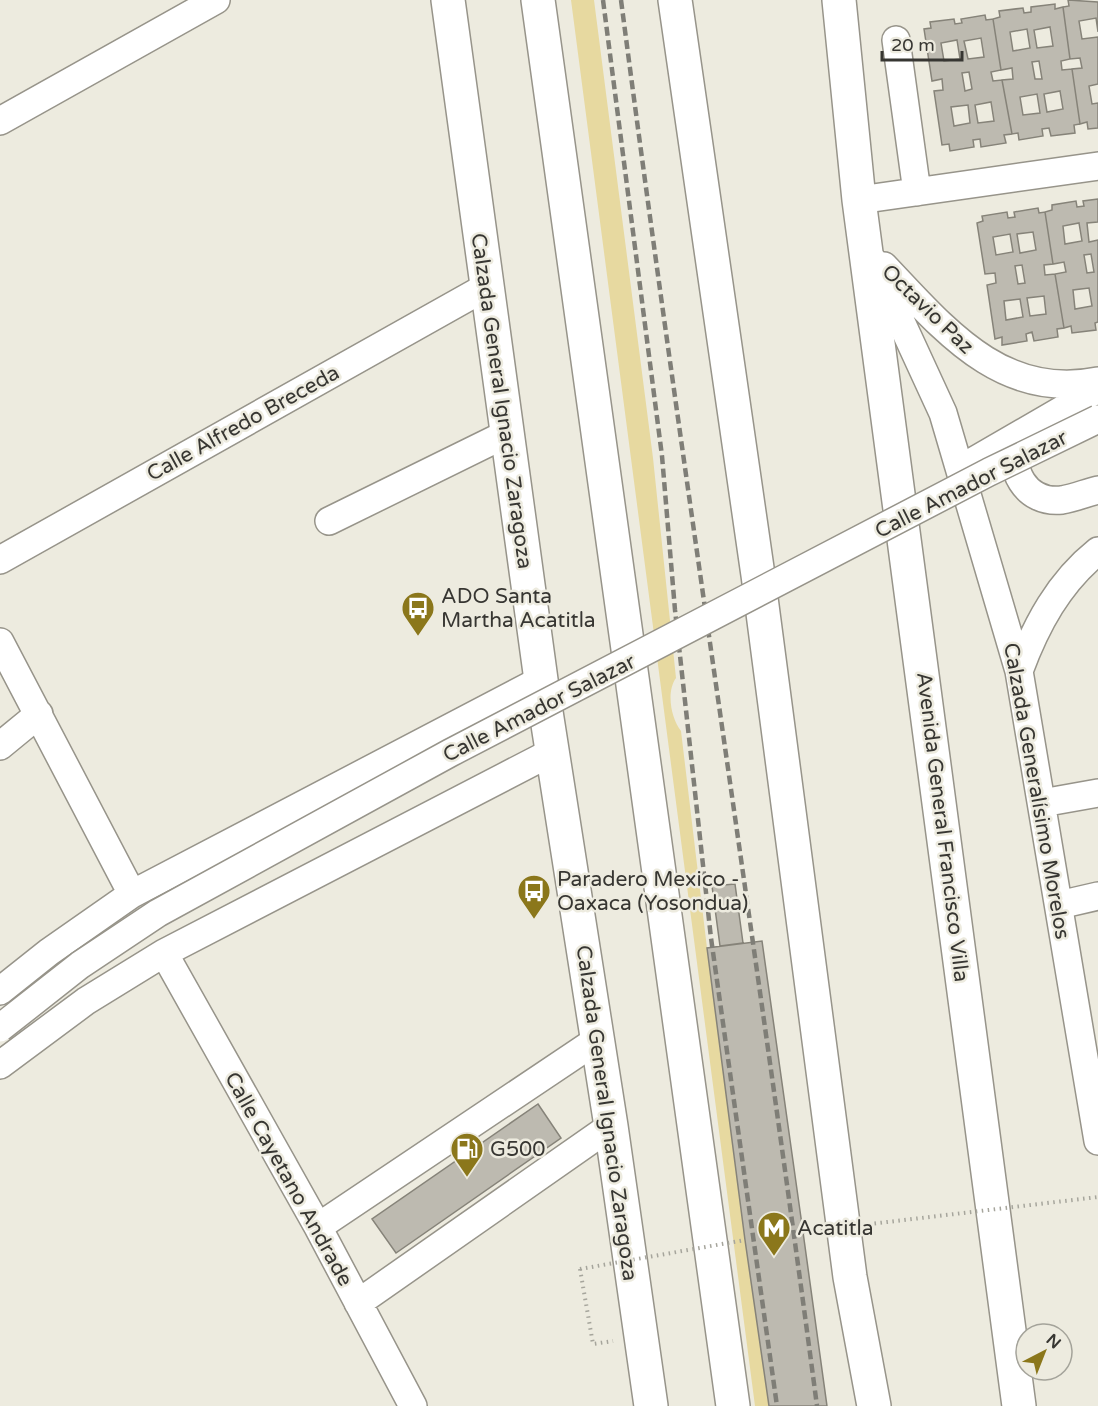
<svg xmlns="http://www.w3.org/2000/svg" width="1098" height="1406" viewBox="0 0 1098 1406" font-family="'Varela Round',sans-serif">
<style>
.grass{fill:#e7d9a0}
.building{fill:#bdbab0;stroke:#868379;stroke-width:1.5;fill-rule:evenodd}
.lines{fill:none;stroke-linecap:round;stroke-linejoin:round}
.minor-casing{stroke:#97948a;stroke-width:30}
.major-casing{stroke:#97948a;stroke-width:36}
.highway-casing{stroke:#97948a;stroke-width:36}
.path{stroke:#a6a59c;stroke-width:4;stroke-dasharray:1.5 4.5;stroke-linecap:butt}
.minor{stroke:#fff;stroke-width:27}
.major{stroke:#fff;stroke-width:33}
.highway{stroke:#fff;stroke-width:33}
.rail{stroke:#7f7e77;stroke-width:4.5;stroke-dasharray:9 4.5;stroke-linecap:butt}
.minor-bridge-casing{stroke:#97948a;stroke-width:30;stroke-linecap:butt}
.path-bridge{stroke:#a6a59c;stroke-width:4;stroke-dasharray:1.5 4.5;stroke-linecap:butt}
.minor-bridge{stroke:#fff;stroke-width:27}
.labels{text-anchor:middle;stroke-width:5;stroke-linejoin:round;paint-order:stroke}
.street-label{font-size:21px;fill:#373632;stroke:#edebdf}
.poi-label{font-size:21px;fill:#373632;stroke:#edebdf;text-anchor:start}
</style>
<rect width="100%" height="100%" fill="#edebdf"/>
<path class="grass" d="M571,0h23l59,458 23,220c-10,14 -5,40 5,53l26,217 64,458h-16z"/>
<path class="building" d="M1068,0l30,2v30l-2,-14 -17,3 3,18 16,-2v47l-9,2 3,18 6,-1v25l-10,1 -1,-7 -7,2 -8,-55 10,-1 -2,-10 -10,1 -7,-52 6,-1z
M1055,4v5l8,-2 7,52 -9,2 1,9 10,-1 8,55 -6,1 1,8 -24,3 -2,-8 -7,1 1,7 -24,4 -1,-7 -6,1 -10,-54 11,-1 -1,-11 -11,2 -8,-51 7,-2 -1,-6 24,-3 1,5 7,-1v-5zM1050,27l3,19 -16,2 -3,-18zM1027,29l3,19 -17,3 -3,-19zM1039,61l3,18h-7l-3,-17zM1060,91l3,18 -16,3 -3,-18zM1037,94l3,19 -17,2 -3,-18z
M985,15l1,5 7,-1 8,51 -10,2 2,9 9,-1 10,54 -8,1 2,8 -25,4 -1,-8 -7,1 1,7 -24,4 -1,-7 -7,1 -8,-54 9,-1 -1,-11 -10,2 -8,-52 7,-1 -1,-6 24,-3 1,5 7,-1 -1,-4zM981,38l3,19 -16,2 -4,-18zM957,40l3,19 -16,2 -3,-18zM969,72l3,17 -7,2 -3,-18zM991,102l3,19 -16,2 -3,-18zM968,105l2,18 -16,3 -3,-19z
M1098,199v23l-11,1 2,19 9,-2v82l-3,1 1,7 -24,3 -1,-7 -7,2 -9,-54 11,-2 -2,-10 -11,2 -8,-52 7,-2v-5l24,-4 1,6 7,-1 -1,-5zM1079,223l3,18 -17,3 -2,-18zM1091,254l3,18 -7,1 -3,-18zM1089,288l3,18 -17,3 -2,-19z
M1038,208l1,5 6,-1 8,52 -9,1 1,10 10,-1 9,54 -7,1 1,8 -24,4 -2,-9 -6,2 1,7 -25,4v-8l-7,2 -8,-54 9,-2 -1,-10 -10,1 -8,-51 6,-2 -1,-5 25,-4 1,6 7,-1 -1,-5zM1033,232l3,18 -16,3 -3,-19zM1010,234l3,18 -17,3 -3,-18zM1022,265l3,18 -7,1 -3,-18zM1044,296l2,18 -16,2 -3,-18zM1020,299l3,18 -17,3 -2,-19z
M735,884l8,59 -23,3 -8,-60z
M762,941l41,291 24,174h-58l-24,-166 -38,-292z
M538,1104l23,34 -165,115 -24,-34z"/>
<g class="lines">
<g class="minor-casing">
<path id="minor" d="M896,40l21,152
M0,121l216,-121
M859,200l239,-34
M873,261l70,152 76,258 79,470
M884,266c59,62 117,135 214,115
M1017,437c-10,31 8,67 45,63 12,-2 24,-7 36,-10
M960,469l138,-80
M329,521l177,-87
M0,560l486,-273
M0,642l132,252
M1019,671c17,-46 40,-89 79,-120
M0,746l39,-32
M1042,803l56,-10
M1059,905l39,-9
M164,953l154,274 95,179
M0,991l49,-39 83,-58 409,-214
M0,1065l86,-64 78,-48 388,-201
M318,1227l279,-187
M358,1303l253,-177"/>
</g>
<g class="major-casing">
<path id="major" d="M448,0l93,680 70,446 40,280
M839,0l20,200 160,1206"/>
</g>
<g class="highway-casing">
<path id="highway" d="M538,0l195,1406
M675,0l83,575 92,702 24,129"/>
</g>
<path class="path" d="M580,1269l13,75 20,-3"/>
<use href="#minor" class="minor"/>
<use href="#major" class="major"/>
<use href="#highway" class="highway"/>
<path class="rail" d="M603,0l59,456 13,154 36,328 66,468
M621,0c61,469 134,937 196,1406"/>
<g class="minor-bridge-casing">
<path id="minor-bridge" d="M0,1028l80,-63 78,-52 292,-160 539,-281 109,-53"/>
</g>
<path class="path-bridge" d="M803,1232l295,-35
M580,1269l165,-29"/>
<use href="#minor-bridge" class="minor-bridge"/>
</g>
<defs>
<g id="bus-pin" transform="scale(1.725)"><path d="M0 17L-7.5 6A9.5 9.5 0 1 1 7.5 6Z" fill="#8b771b" stroke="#edebdf"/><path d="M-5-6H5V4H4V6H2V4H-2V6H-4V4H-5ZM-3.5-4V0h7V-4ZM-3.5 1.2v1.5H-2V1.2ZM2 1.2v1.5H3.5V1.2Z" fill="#fff"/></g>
<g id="fuel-pin" transform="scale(1.725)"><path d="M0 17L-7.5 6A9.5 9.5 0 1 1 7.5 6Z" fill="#8b771b" stroke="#edebdf"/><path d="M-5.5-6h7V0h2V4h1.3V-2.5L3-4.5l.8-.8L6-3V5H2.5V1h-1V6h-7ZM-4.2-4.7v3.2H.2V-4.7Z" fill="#fff"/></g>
<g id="metro-pin" transform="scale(1.725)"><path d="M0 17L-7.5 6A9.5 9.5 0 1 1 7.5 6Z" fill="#8b771b" stroke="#edebdf"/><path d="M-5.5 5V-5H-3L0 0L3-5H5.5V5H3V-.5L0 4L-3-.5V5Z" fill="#fff"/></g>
</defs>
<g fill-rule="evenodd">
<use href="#bus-pin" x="418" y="608"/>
<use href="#bus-pin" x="534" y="891"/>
<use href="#fuel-pin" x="467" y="1149"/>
<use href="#metro-pin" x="774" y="1228"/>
</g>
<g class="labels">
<g class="street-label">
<text transform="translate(928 309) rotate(44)" y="7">Octavio Paz</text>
<text transform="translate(502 401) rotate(82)" y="7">Calzada General Ignacio Zaragoza</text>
<text transform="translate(243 423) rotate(-29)" y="7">Calle Alfredo Breceda</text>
<text transform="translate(971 484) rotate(-27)" y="7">Calle Amador Salazar</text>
<text transform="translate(539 708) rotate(-27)" y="7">Calle Amador Salazar</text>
<text transform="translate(1037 791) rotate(80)" y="7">Calzada Generalísimo Morelos</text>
<text transform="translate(943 827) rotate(83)" y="7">Avenida General Francisco Villa</text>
<text transform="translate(607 1113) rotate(82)" y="7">Calzada General Ignacio Zaragoza</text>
<text transform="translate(289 1179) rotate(61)" y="7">Calle Cayetano Andrade</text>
</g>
<g class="poi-label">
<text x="441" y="603">ADO Santa<tspan x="441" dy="24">Martha Acatitla</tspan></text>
<text x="557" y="886">Paradero Mexico -<tspan x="557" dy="24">Oaxaca (Yosondua)</tspan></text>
<text x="490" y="1156">G500</text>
<text x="797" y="1235">Acatitla</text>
</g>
</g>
<g transform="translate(1044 1352) rotate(42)"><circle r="28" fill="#edebdf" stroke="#a4a39a" stroke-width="1.5"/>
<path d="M0-4.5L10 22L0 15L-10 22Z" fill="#8b771b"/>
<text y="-9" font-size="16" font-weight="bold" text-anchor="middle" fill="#373632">N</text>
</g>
<path d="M882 51v9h80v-9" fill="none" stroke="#373632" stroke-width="3"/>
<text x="891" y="51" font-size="18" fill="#373632" stroke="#edebdf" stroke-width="4.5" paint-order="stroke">20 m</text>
</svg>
